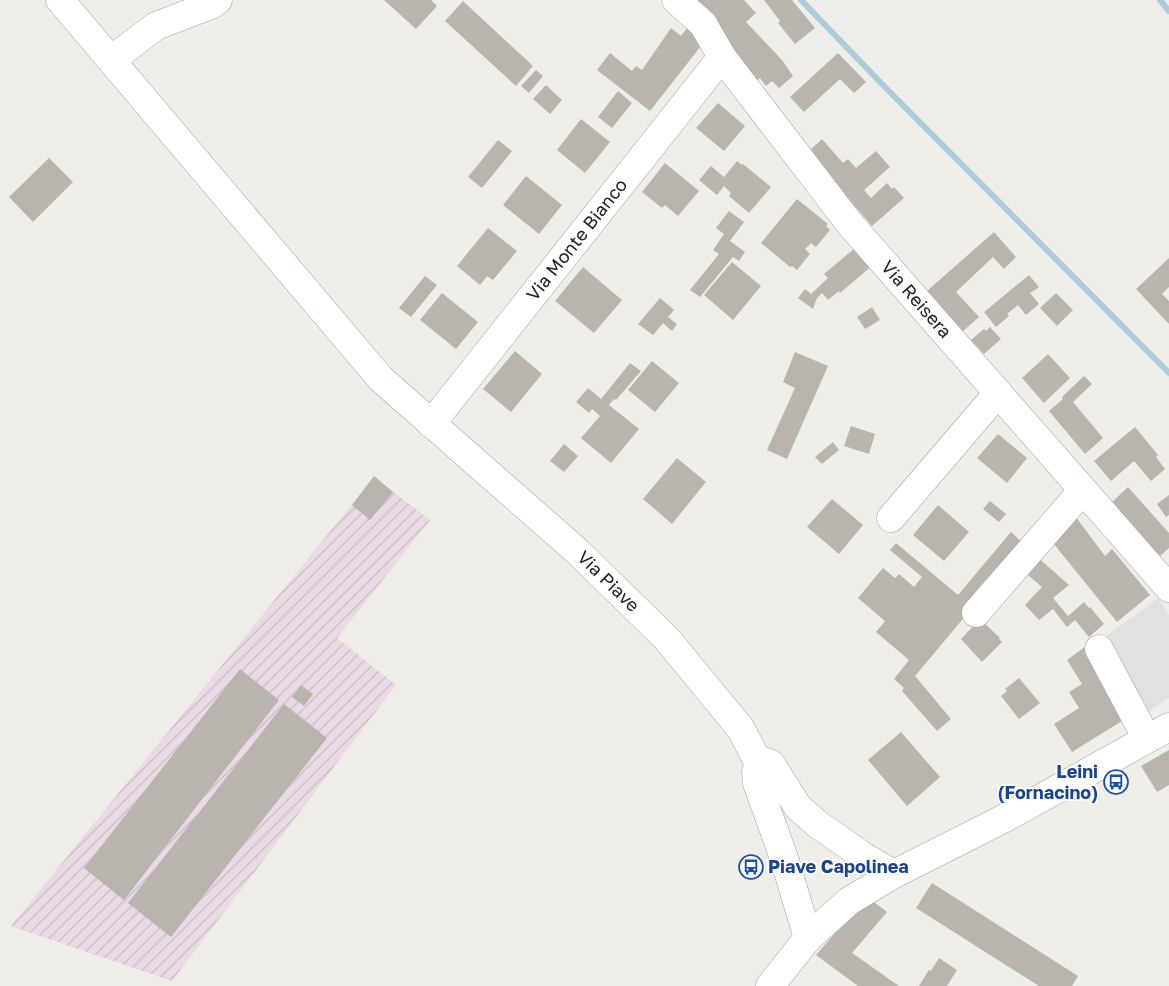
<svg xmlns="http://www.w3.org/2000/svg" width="1169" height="986" viewBox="0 0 1169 986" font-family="'Golos Text',sans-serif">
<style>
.industrial{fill:url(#industrial-furrows)}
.parking{fill:#e1e1e1}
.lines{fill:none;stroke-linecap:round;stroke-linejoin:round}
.stream{stroke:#acccda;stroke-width:6}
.building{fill:#bab4ae}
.minor-casing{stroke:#a2a2a2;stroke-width:29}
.minor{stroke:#fff;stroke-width:28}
.labels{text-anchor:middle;stroke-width:4;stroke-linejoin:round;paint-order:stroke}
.street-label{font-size:18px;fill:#212121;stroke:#fff}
.transit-label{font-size:18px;font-weight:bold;fill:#164399;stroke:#fff;text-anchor:end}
</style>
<defs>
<pattern id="industrial-furrows" width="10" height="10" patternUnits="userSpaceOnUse" patternTransform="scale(1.25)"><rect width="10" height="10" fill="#e9dae5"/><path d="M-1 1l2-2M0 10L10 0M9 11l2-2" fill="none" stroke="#c8bbc4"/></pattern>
</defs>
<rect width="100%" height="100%" fill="#f0eee8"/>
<path class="industrial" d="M374,477l56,43 -93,118 59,47 -224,296 -161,-55z"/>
<path class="parking" d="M1158,598l11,17v83l-32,21 -44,-73z"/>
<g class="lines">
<path class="stream" d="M801,0l82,85 286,288
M1160,0l9,11"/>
</g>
<path class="building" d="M384,0h47l6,6 -21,23z
M688,0h56l12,13 -10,9 36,38 11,16 -14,12 -7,-7 -6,5 -6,-8 -5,4z
M764,0h28l23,28 -20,16 -17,-21 2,-2z
M463,1l70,65 -17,20 -71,-65z
M690,24l18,13 -58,74 -53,-41 13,-17 22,18 4,-5 6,4 29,-42 10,8z
M838,53l28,29 -12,11 -14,-14 -36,33 -14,-15z
M536,70l7,6 -14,17 -8,-7z
M546,85l16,15 -12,14 -17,-15z
M618,91l14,12 -20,25 -14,-11z
M718,103l27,23 -21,25 -28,-23z
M581,119l29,23 -25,31 -28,-23z
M822,139l21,24 5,-4 8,9 20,-17 14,16 -26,23 7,8 16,-15 5,6 2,-2 10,11 -32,28 -64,-74z
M498,140l14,11 -30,37 -14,-11z
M49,158l24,24 -40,40 -24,-25z
M737,161l5,4 1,-1 28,23 -22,26 -20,-17 2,-3 -7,-7 -7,9 -18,-15 12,-14 13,11z
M665,163l34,28 -21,25 -13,-11 -3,3 -20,-16z
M526,176l36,29 -23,29 -36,-29z
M797,199l31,25 -2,2 4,4 -14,17 -5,-4 -6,6 5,5 -13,16 -5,-4 -2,1 -29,-24z
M729,211l15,11 -14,19 15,11 -6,9 -6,-4 -33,40 -10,-7 29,-36 -6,-4 11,-16 -8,-6z
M488,228l29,23 -24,29 -6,-4 -7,9 -23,-19z
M994,232l22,25 -12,12 -11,-12 -37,35 23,25 -16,14 -36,-40z
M855,248l24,12 -39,33 -1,-2 -11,9 -6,-7 -5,5 -4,11 -15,-11 7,-9 6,5 17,-16 -4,-4z
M1169,258v29l-7,7 7,7v23l-33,-35z
M732,262l29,24 -28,34 -29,-25z
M583,267l39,33 -28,33 -39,-32z
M1029,275l10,12 -9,6 9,11 -13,11 -8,-10 -11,9 2,2 -13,11 -12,-15z
M425,276l12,9 -26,32 -12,-9z
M442,293l36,29 -22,27 -36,-29z
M1056,293l17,17 -16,16 -17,-18z
M660,298l14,12 -6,7 9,7 -5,7 -9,-8 -10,12 -15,-11z
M872,307l8,13 -15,9 -8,-12z
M990,327l11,12 -17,15 -13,-14 13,-11 2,2z
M515,351l27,23 -31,38 -28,-23z
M795,352l33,14 -41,93 -20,-9 28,-62 -12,-6z
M1048,354l22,24 -26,25 -22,-25z
M652,361l27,22 -24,29 -27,-22z
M630,363l11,8 -25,29 -2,-1 -5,6 30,24 -28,34 -30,-25 19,-22 -8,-7 -3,4 -13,-11 12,-14 13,11z
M1084,376l8,8 -19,18 30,36 -18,16 -36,-43 14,-12 -1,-2z
M851,426l24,8 -6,20 -25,-8z
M1135,427l23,28 -2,2 9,12 -14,12 -17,-20 -23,20 -17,-20z
M998,434l29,24 -20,25 -30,-25z
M833,442l6,8 -17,14 -7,-7z
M564,444l14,12 -14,16 -14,-11z
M677,458l29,24 -34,42 -29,-25z
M374,476l19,16 -23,28 -18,-15z
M1128,487l41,46v15l-10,9 -48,-54z
M1169,495v20l-3,2 -9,-13z
M832,499l31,26 -24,29 -32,-27z
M990,501l16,13 -7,8 -16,-13z
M938,505l31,27 -25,29 -31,-26z
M1075,516l30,40 7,-7 38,46 -33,27 -68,-84z
M1011,532l14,13 -110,131 36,43 -14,12 -35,-40 2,-3 -10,-9 15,-19 -33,-28 9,-11 -27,-23 25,-30 12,10 4,-4 15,13 8,-10 -32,-27 6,-7 62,52z
M1035,555l34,30 -16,13 15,18 16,-14 5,6 1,-1 14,17 -15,13 -14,-17 -8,7 -14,-18 -14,11 -14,-15 17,-18 -20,-17z
M980,619l20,19 -1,1 3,3 -20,20 -21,-23z
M1086,646l44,70 -58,36 -18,-28 25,-16 -10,-16 13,-8 -15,-24z
M240,669l39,31 -155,200 -40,-32z
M1019,678l21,25 -21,16 -18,-23 6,-5 -2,-2z
M301,685l12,9 -9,12 -12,-9z
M284,704l43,34 -156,199 -43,-34z
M901,732l39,45 -33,29 -39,-46z
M1169,750v35l-12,7 -16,-26z
M932,883l146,93 -6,10h-33l-123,-78z
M874,902l13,10 -35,41 47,33h-41l-42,-31 34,-39z
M939,958l18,12 -10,16h-28l10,-16 2,1z"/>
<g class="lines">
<g class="minor-casing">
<g id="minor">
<path id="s1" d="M60,0l321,379 197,173 89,87 74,90 18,35"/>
<path id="s2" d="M676,0l27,24 19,33 128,167 319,364"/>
<path d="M111,60l45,-34 55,-21 7,-5"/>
<path id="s3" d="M431,424l291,-367"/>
<path d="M891,518l107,-125"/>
<path d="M976,613l107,-123"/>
<path d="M1099,649l48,90"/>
<path d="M808,938l-24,-80 -27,-75 -1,-11 3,-8 8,-2 4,2 27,43 18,16 47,33 31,18"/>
<path d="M770,986l38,-48 41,-37 45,-27 111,-56 164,-91"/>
</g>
</g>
<use href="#minor" class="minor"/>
</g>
<defs>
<g id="bus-ring" transform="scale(1.25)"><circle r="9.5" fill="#fff" stroke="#1a4fb4" stroke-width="1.5"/><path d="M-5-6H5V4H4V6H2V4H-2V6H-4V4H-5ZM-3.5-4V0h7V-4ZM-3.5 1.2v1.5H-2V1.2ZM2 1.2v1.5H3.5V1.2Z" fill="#1a4fb4"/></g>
</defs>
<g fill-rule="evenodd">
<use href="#bus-ring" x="1116" y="782"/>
<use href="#bus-ring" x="751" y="867"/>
</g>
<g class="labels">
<g class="street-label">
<text dy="6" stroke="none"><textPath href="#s3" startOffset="235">Via Monte Bianco</textPath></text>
<text dy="6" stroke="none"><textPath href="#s2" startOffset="385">Via Reisera</textPath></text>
<text dy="6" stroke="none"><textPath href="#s1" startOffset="801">Via Piave</textPath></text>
</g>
<g class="transit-label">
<text x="1098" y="778">Leini<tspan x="1098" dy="21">(Fornacino)</tspan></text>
<text x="768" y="873" text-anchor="start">Piave Capolinea</text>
</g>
</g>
</svg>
